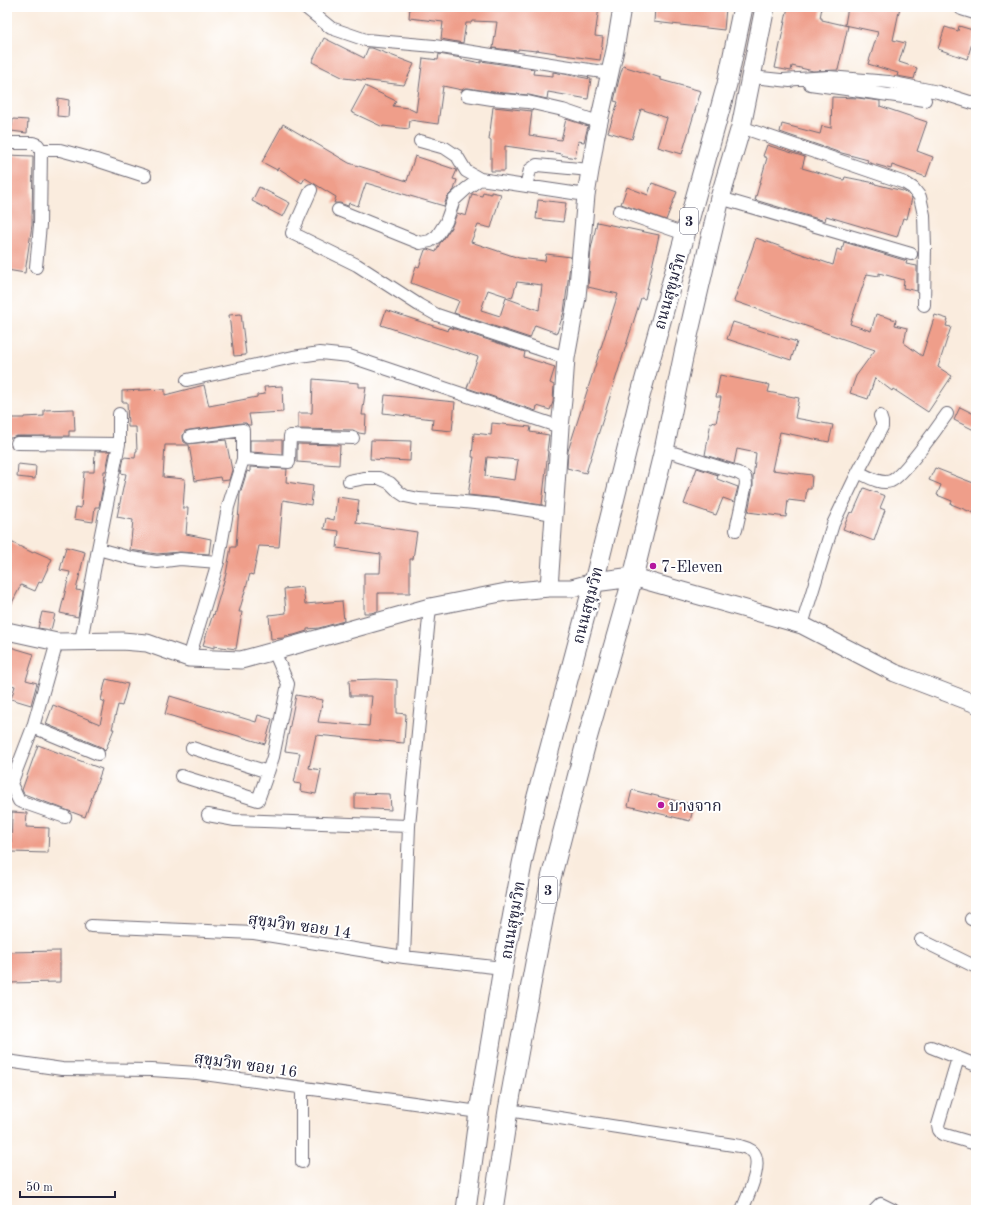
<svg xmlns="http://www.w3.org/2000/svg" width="983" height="1217" viewBox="0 0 983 1217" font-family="'Old Standard TT','Noto Serif Thai',serif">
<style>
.building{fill:#ef9e8a;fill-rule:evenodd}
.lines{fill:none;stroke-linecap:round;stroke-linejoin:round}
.street-casing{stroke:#6e6974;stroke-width:14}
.secondary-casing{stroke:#6e6974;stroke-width:19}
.primary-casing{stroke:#6e6974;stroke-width:21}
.street{stroke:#fff;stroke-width:12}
.secondary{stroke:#fff;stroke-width:17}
.primary{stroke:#fff;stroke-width:19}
.poi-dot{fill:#b5179e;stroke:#fff;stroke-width:1.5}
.labels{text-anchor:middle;stroke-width:4;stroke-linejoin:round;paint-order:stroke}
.shield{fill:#fff;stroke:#646476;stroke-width:1}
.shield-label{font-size:15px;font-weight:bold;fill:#22223b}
.street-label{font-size:16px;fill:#22223b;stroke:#fff}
.poi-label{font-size:16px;fill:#22223b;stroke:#fff;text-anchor:start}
</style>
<rect width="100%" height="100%" fill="#fff"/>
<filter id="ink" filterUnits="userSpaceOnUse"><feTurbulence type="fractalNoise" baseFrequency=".025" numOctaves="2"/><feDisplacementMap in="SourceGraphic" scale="8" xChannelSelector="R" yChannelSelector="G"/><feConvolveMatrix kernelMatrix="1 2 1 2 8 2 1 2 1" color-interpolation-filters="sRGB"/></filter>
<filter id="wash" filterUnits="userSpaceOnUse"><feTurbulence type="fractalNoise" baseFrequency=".012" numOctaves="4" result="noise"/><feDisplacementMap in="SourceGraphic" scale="16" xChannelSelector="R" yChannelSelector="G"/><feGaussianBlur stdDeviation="0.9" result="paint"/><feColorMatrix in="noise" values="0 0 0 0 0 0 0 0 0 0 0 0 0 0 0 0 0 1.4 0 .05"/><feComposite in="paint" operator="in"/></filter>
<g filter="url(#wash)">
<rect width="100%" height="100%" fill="#faecde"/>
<g id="blocks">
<path class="building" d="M410,7h21l21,2v-2h147l-4,29 8,1 -3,23 -44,-6v-1l-20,-3v1l-18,-2v2l-25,-3 4,-26 -25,-1 -1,2h-5l-3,20 -22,-4 2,-17 -34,-4z
M655,7h60l11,1 -2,22 -70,-8z
M788,7h34l-2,11h2v2l26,6 -10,44 -25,1 -21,-5 -1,5 -16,-3z
M848,7h52l-7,33 12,3 -6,19 18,6 -3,11 -17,-3 1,-3 -30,-9 10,-32 -33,-7z
M959,26l17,5 -9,28 -29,-10 7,-22 13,4z
M324,38l40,20 4,-10h4l42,16 -10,21 -60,-7 -32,-16z
M439,54l22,4v1l20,4v-2l53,8 -1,5 20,2v-4l38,7 -3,20 -40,-7 -1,7 -18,-4 -36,-3 -25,-4h-3l-3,2 -19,-4 -5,38 -28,-4 -1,9 -26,-3v1l-32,-15 14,-26 31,15 -3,5 15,2 8,4 7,-54 15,2z
M623,66l38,12v2l40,11 -19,63 -24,-7 9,-29 -26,-9 -9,30 -24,-7 10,-30 -4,-1 5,-22z
M832,97l26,1 22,3v5l47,16 -10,29 16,6 -7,20 -34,-12 -1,4 -21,-6 -3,-1 1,-2 -30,-8 -58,-20 2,-8 38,10 2,-8 9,2z
M58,98l11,2 -1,17 -11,-1z
M493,107l39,4 -3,24 32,5 5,-21 22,7 -4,16 -6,-1 -3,17 -14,-3 1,-1 -57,-8v25h-14v-31h-2z
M13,119l15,1 -1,13 -16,-2z
M283,124l66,39 58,18 8,-25 42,14 -4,9 4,1 -3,10 -7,7 -3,9 -78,-23 -8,23 -9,-3 -1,3 -8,-3h-6l2,-6 -31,-19 -3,5 -24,-15 -1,2 -15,-8z
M767,145l38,12 -3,11 42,12 1,-3 30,6v1l28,7 5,3 4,4 -5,21 -4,-1 -6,19 -71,-21 -1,5 -70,-21 12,-42 -4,-2z
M7,155l26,1 -1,69 -7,48 -18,-3z
M652,183l25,9 -11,28 -45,-16 6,-17 21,8z
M259,187l31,16 -7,14 -31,-16z
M483,192l8,2v-2l10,2 -10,34 -13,-3 -7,17 48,16 26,3 1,-7 25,3 -7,55 -7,21 -22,-8 -5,13 -76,-25 5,-12 -48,-18 5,-17 3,1 6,-17 2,-1 9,3 4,-9 3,-3 9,-14 5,-13 9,3 6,-22 10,2zM517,282l25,3 -3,25 -33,-12 -6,18 -19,-6 7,-20 24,8z
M538,200l28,3 -3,19 -27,-3z
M597,222l62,13 -14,64 -4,-1 -55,175 -19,-5 1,-17 50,-157 -30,-7 3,-38z
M756,238l77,27 4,-16 5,2 2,-9 63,19 -1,3 11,2v25l-14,-3 1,-8 -25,-7v3l-12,-2 -17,50 21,7 5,-17 20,6 -1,5 12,3 -3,15 18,13 13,-41 13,4 -2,7 5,1 -13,40 14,9 -24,36 -35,-23 -1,2 -17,-13 -7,21 -18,-6 6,-17 19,-26 -141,-49z
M386,310l62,21 1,-4 76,25 -1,5 31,10 -5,16 4,2 -1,17 -3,8 -13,-4 -1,5 -69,-23 11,-31 -97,-32z
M241,314l5,41 -12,1 -5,-41z
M733,322l64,20 -6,18 -64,-21z
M720,375l50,10 -2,7 31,6 -4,20 38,7 -4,17 -49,-10 -8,38 40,5 -1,14h-4l-2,13 -17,-2 -2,17 -38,-5 5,-26v-8l3,-25 -19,-4 -3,15 -29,-9 6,-33 5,1 5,-26h-5z
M313,379l46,4v4h7l-4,28h4l-1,19 -6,-1 -6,-3 -55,-1v-16h14z
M204,385l5,21 48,-9v-2l8,-1 -1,-7 18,-1 1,26 -34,2 2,11h-3l-2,-2h-4l-53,7 -4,1 -2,4v3l1,4 4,2 38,-4 6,30 -3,10 -8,1 -1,-4 -25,4 -6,-36h-24l-2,32 22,2 -2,29h5l-2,26 25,5 -2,15 -29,-2 -23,2 -27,-4 3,-30 -16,-3 9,-43 -5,-1 3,-16 11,1 1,-7h1l-1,-24h-8l-1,-25h-5v-11l43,-2v6z
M385,395l70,7 -3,29 -20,-2 1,-10 -50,-6z
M960,407l16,8v16l-22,-11z
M74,409l1,22h-6v5h-52l-6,2h-4v-13l4,-1v-6h13v-1l20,-1v-6z
M492,423l39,4 -1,5 19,3 -2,16h1l-6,54 -46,-7 -28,-3 6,-38h-2l2,-24 17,2zM487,457l31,3 -3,20 -30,-4z
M250,440h32v14l-32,-2z
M371,440l40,1 -1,20 -40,-2z
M297,444l43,1 -1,20 -42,-3z
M95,451h15l-4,20h-2l-1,15 -4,21h-4l-2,15 -19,-3 2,-12 5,1 3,-36h10z
M18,464l18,2 -1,13 -18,-2z
M250,467l37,2 -1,13 27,4 -2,19 -28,-5 -4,47 -20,-1 -6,29 -3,-1 -11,38h3l-6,37 -22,-3v2l-11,-3 10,-31 1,1 12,-41 5,-27h5l4,-53 7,-23 3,1z
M697,468l21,7 -1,4 21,8 -4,15 -11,-4 -7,17 -32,-11z
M935,468l41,16v30l-25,-10 1,-3 -15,-6 4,-10 -12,-5z
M864,488l21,8 -5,12 5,2 -11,31 -31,-12 7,-17 3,1z
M337,497l22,3 -3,23 61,9 -4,27h-3v34h-32v18l-7,2h-7v-40h16l1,-19 -44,-6 2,-17 -15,-2 2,-11 8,2z
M7,540l26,13 1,-2 18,8 -11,24 -2,-1 -4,9 -14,-6 -14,28z
M66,547l19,5 -9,38 7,1 -5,26 -18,-4 10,-41 -10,-2z
M303,587l2,17 37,-3 2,20 -25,7 -12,1v2l-13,4 -9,1v2h-2l-12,1 -2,-24 17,-2 -2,-24z
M42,612l13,2 -4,16 -13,-2z
M7,646l27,8 -8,26 11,3 -6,22 -20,-6 4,-13 -8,-2z
M106,679l22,5 -6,22 -4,-1 -6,24h2l-9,22 -4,-4 -55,-23 7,-19 47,19 5,-22 -4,-2z
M376,679l21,1v33l9,1 -2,29 -88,-8 -7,33 12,2 -5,24 -16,-3 1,-7 -7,-1 6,-30 -15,-2 11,-56 27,5 -5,22 51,4 3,-30h-22l-1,-16z
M170,696l86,26 2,-7 14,4 -7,25 -100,-30z
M38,745l64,24 -17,48 -61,-23 -2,-4z
M632,790l62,15 -4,16 -62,-15z
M355,793l35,1 1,16 -36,-2z
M12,812l15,1 -1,14 23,1 -1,25 -37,-1z
M60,951v31l-53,1v-31z"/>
</g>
</g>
<g filter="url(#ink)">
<use href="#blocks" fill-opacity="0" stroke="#6e6974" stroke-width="1"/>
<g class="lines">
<g class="street-casing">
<path id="street" d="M305,7l26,21 35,12 68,6 175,27
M752,77l38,4
M783,80l46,-3 60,5 49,10 38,12
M810,84l115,16
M467,95l25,4 36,3 35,8 35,12
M741,127l164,56 8,5 7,9 4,18 1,32 -1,58
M420,141l25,7 12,8 9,15 14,8
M7,143h26l5,2 3,5 -1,75 -4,42
M41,150h19l33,9 52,17
M526,186l4,-16 7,-5 53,5
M311,190l-19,43 65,32 62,40 18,10 129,43
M720,198l191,56
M338,210l82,33 10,-2 7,-5 9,-14 8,-22 12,-11 14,-10 106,16
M619,211l66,23
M187,380l106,-23 27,-4 29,3 211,71
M17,443l102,1
M664,450l74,23 7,4 1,7 -10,46
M243,459l46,3 1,-26 63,2
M858,472l24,-45v-5l-2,-6
M349,481l16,-3h14l11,5 9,9 6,4 14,3 35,2 41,4 59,9
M98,549l33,9 26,4 23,-3 38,3
M802,625l31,-101 25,-52c9,4 22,13 33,9 12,-5 47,-54 56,-67
M81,641l17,-92 21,-105v-30
M189,658l29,-96 10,-55 15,-48v-29l-53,7
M33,727l65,27
M192,748l76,24 5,-15 15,-73 -14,-33
M181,776l77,24 10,-28
M7,784h4l22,-57 24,-85
M11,784l8,17 46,16
M208,815l27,5 174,6
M971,919l5,2
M91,926l163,7 150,24 99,11
M921,940l55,27
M404,957l5,-131 21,-219
M931,1047l45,18
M958,1058l-20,67 1,5 3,4 34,10
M7,1061l55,8 90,1 45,3 282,39
M302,1088v74
M508,1110l232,36c4,1 9,3 12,5 13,11 -5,46 -10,59
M875,1210l6,-6 12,6"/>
</g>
<g class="secondary-casing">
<path id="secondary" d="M963,7l13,4
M633,577l169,48 93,48 81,31
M549,588l11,-161 3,-27 3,-42 11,-61 9,-102 10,-60 19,-85 7,-43
M7,631l50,11 65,-1 25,2 42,15 52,2 33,-9 156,-44 76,-15 43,-4h23l22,-6"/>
</g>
<g class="primary-casing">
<path id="primary" d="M594,582l39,-5
M466,1210l13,-98 24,-144 19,-104 14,-64 58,-218 45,-182 88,-316 16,-77
M493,1210l15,-100 15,-83 28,-149 36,-139 46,-162 31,-127 20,-97 36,-155 21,-71 24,-120"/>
</g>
<use href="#street" class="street"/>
<use href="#secondary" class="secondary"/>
<use href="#primary" class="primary"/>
</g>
</g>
<g class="poi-dot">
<circle cx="653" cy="566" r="4"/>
<circle cx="661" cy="805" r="4"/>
</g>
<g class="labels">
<g class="shield">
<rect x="680" y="208" width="18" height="26" rx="3"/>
<rect x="539" y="877" width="18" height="26" rx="3"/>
</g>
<g class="shield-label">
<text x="689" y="226">3</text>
<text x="548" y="895">3</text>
</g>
<g class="street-label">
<text transform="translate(669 291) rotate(-74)" y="6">ถนนสุขุมวิท</text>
<text transform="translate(587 605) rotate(-75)" y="6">ถนนสุขุมวิท</text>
<text transform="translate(512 920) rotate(-80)" y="6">ถนนสุขุมวิท</text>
<text transform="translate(300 925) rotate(8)" y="6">สุขุมวิท ซอย 14</text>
<text transform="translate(246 1064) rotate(8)" y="6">สุขุมวิท ซอย 16</text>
</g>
<g class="poi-label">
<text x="661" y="572">7-Eleven</text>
<text x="669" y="811">บางจาก</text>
</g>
</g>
<rect width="983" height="1217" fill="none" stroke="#fff" stroke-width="24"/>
<path d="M20 1191v6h95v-6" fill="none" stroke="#22223b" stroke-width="2"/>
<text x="26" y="1191" font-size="12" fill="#22223b" stroke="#ffffff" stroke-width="3" paint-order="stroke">50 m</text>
</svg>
